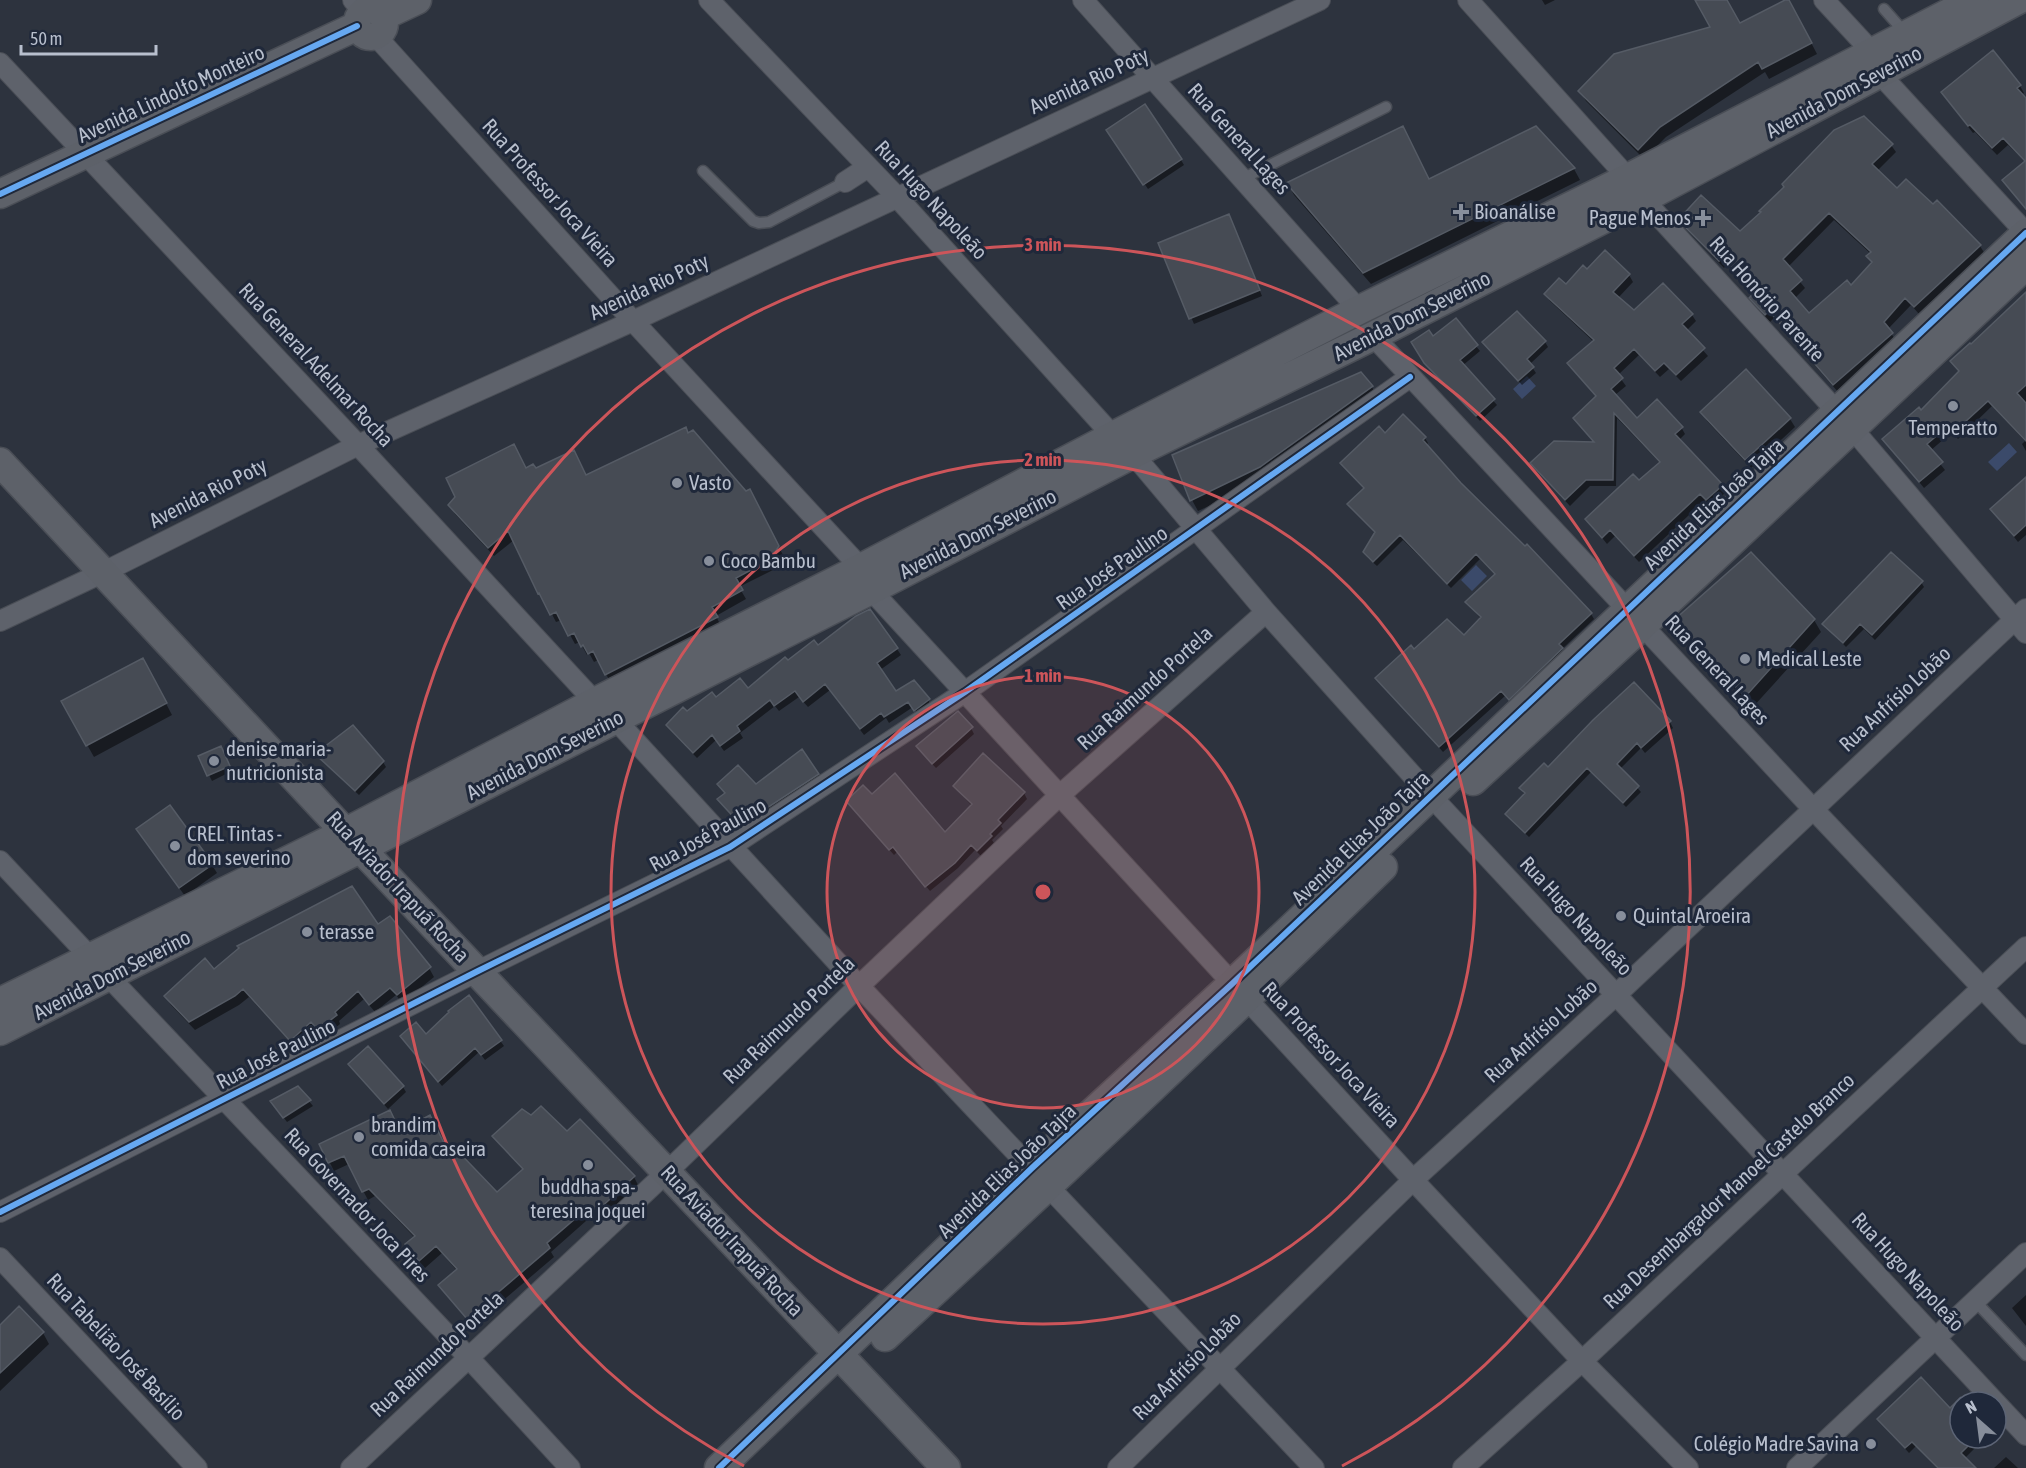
<svg xmlns="http://www.w3.org/2000/svg" width="2026" height="1468" viewBox="0 0 2026 1468" font-family="'Asap Condensed',sans-serif">
<style>
.water{fill:#3b4a6a}
.shadow{fill:#0007;fill-rule:evenodd}
.building{fill:#464b54;stroke:#555b65;stroke-width:1.5;fill-rule:evenodd}
.lines{fill:none;stroke-linecap:round;stroke-linejoin:round}
.lane-casing{stroke:#4a4e56;stroke-width:13}
.street-casing{stroke:#4a4e56;stroke-width:22}
.secondary-casing{stroke:#4a4e56;stroke-width:31}
.lane{stroke:#5e626b;stroke-width:10}
.street{stroke:#5e626b;stroke-width:20}
.secondary{stroke:#5d6169;stroke-width:28}
.cycleway-casing{stroke:#1f283a;stroke-width:10}
.cycleway{stroke:#66a8f1;stroke-width:6}
.ring{fill:none;stroke:#cd555a;stroke-width:3}
.poi-dot{fill:#878e9b;stroke:#1f283a;stroke-width:2}
.labels{text-anchor:middle;stroke-width:6;stroke-linejoin:round;paint-order:stroke}
.street-label{font-size:21px;fill:#b8bfcd;stroke:#1f283a}
.poi-label{font-size:21px;fill:#b8bfcd;stroke:#1f283a;text-anchor:start}
.centre{fill:#cd555a;stroke:#1f283a;stroke-width:3}
.ring-label{font-size:18px;text-anchor:middle;font-weight:bold;fill:#cd555a;stroke:#1f283a;stroke-width:6;stroke-linejoin:round;paint-order:stroke}
</style>
<rect width="100%" height="100%" fill="#2d333e"/>
<path class="water" d="M1527,376l9,10 -14,13 -9,-10z
M2009,443l8,9 -20,19 -9,-9z
M1476,565l11,11 -15,15 -11,-11z"/>
<path class="shadow" d="M1542,0h13l-10,5z
M1697,0h29l14,24 54,-14 23,44 -48,25 -4,-7 -99,65 -22,22 -58,-58 -6,-10 133,-63z
M2020,86l4,7 -3,2 5,5v109l-22,-28 22,-19 -18,-17 -11,10 -22,-23 -2,1 -26,-33z
M1111,135l70,25 3,5 -36,24z
M1891,145l5,7 -19,19 20,19 36,16 4,-4 43,44 5,8 -66,60 -8,-9 -23,24 9,13 -59,50 -64,-74 -4,4 -14,-16 -5,-8 4,-4 -28,-30 -3,4 -39,-40 -5,-8 60,13zM1834,220l37,34 -3,2 4,7 -21,24 -43,28 -14,-16 11,-11 -17,-21z
M1574,169l6,11 -209,104 -77,-89 -6,-11 141,-4z
M1232,222l30,74 -68,28 -34,-80z
M1605,252l24,23 4,7 -15,16 16,15 29,-28 29,30 4,6 -10,10 22,25 -27,25 -12,-12 -9,8 -21,-22 -21,20 8,11 -11,9 22,25 44,7 4,7 -6,6 42,46 4,7 -14,13 -6,-6 -66,62 -24,-26 -8,8 -20,-25 52,-36 21,-20 -43,-45 -1,68h-26l-20,20 -34,-36 -4,-6 63,-21 -20,-24 22,-21 -28,-35 25,-21 -44,-41 -4,-6 20,-9 21,-15z
M2026,295v156l-4,-7 3,-3 -33,-35 -34,33 -6,-7 -22,19 15,19 -21,18 -40,-49 37,-27 39,-40 -8,-11z
M1455,320l25,31 -18,15 35,39 -17,16 -51,-53 4,-30z
M1545,342l3,5 -18,17 6,9 -14,12 -38,-42z
M1746,371l44,48 5,8 -44,41 -44,-47 -5,-9z
M1372,387l6,11 -111,81 -69,32 -6,-11z
M688,434l66,66 29,55 -8,14 -36,18 7,12 -30,17 5,10 -110,57 -13,-23 -4,2 -5,-9 -2,2 -7,-13 -5,2 -13,-24 -6,2 -42,-82 -20,16 -39,-42 -5,-9 76,-35 60,7z
M1385,435l40,3 3,5 -2,3 34,38 131,130 3,5 -32,30 3,5 -52,50 -8,-8 -62,56 -66,-74 37,-27 50,-14 17,-18 -14,-17 29,-26 -16,-17 -29,29 -48,-48 -26,26 -9,-8 -3,-6 11,-19 -12,-44 -22,-26z
M2026,479v56l-8,7 -26,-33z
M1921,582l3,5 -49,53 -11,-11 -18,18 -22,-23z
M1814,620l7,12 -69,76 -69,-76 -7,-11z
M818,647l79,2 4,6 -21,15 16,23 32,7 4,6 -13,10 -6,-9 -24,16 -3,-5 -22,17 -34,-45 -22,17 -9,-10 -20,14 -4,-5 -35,27 3,5 -19,13 -8,-11 -19,18 -26,-27 -4,-6 20,-12 29,-14 31,-9 40,-28z
M149,671l23,44 -78,42 -31,-55z
M1670,722l3,6 -28,25 -4,-5 -21,21 21,23 -15,15 -35,-35 -62,65 -19,-18 -3,-5 17,-20 -3,-5 27,-20z
M971,728l3,6 -38,34 -15,-16z
M223,753l9,18 -20,10 -12,-24z
M317,754l66,8 3,5 -27,28 -39,-36z
M983,756l41,37 3,6 -26,27 2,3 -11,11 2,3 -13,13 -6,-6 -17,18 -28,23 -33,-39 -3,3 -42,-48 20,-11 73,39 27,-29 -18,-20z
M818,774l4,7 -76,50 -27,-31 7,-6 -7,-10 37,2z
M143,838l69,27 5,8 -32,23z
M378,926l51,42 5,9 -32,26 -6,-8 -21,17 -11,-13 -25,22 1,3 -17,14 -6,-8 -21,18 -47,-51 -10,8 -44,25 -24,-25 -5,-8 48,-26z
M469,998l35,48 -19,14 -6,-8 -37,34 -40,-50h24z
M350,1065l53,22 3,5 -18,17z
M298,1088l15,18 -26,16 -12,-16z
M531,1117l36,16 67,44 4,8 -36,35 -7,-7 -44,39 3,5 -81,69 -33,-41 17,-14 -15,-18 -17,15 -13,-15 3,-15 -40,-42 -7,4 -19,-36 -15,7 -13,-26 79,-12 45,14 52,47 27,-23 -25,-27 -5,-8z
M2026,1295v31l-14,-18z
M0,1327l43,6 6,11 -49,47z
M1960,1406v32h25l-20,20 9,10h-37l-21,-22 -7,7 -31,-34 72,-9z
M2006,1457l12,11h-24z"/>
<path class="building" d="M1695,0h32l13,23 45,-23h4l23,43 -50,26 -4,-7 -98,65 -22,23 -60,-59 36,-37 96,-27z
M1993,50l28,35 -4,3 9,10v111l-24,-29 23,-19 -22,-23 -11,10 -22,-23 -2,1 -27,-34z
M1145,104l37,55 -39,26 -37,-55z
M1864,116l29,28 -21,20 25,24 9,-9 27,25 4,-4 44,45 -67,62 -9,-9 -21,24 9,11 -60,52 -64,-74 -4,4 -16,-17 6,-6 -33,-35 -3,4 -41,-41 23,-25 39,36 21,-19 -2,-1 25,-24 -2,-3 52,-54zM1829,213l42,39 -5,4 6,6 -21,23 -4,-5 -38,33 -19,-22 12,-11 -19,-21z
M1403,126l26,53 107,-53 39,42 -212,105 -77,-90z
M1229,214l31,76 -71,29 -31,-76z
M1605,250l25,24 -17,18 21,18 29,-27 30,31 -11,10 23,24 -29,27 -12,-12 -9,8 -21,-22 -20,19 9,10 -12,11 26,29 20,-19 26,28 -8,7 48,51 -17,15 -6,-6 -66,62 -24,-26 -8,8 -17,-19 48,-45 6,6 21,-18 -46,-49 -1,67h-27l-21,20 -35,-37 24,-22 40,1 -21,-24 23,-22 -29,-33 27,-23 -50,-46 15,-16 7,6 17,-19 4,4z
M2026,292v93l-9,8 9,10v38l-38,-40 -35,32 -6,-6 -20,17 16,18 -24,20 -37,-43 37,-32 2,3 38,-39 -9,-10 20,-18 1,1z
M1517,311l29,30 -19,18 7,8 -16,14 -36,-39z
M1456,318l22,27 -18,15 35,39 -19,17 -52,-53 -13,-21 18,-12 4,6z
M1746,369l45,49 -46,42 -45,-48z
M1361,372l12,14 -113,81 -70,34 -18,-46z
M1403,414l23,23 -3,3 38,43 64,63 2,-2 65,69 -33,31 4,4 -54,52 -8,-9 -62,56 -64,-69 36,-33 3,4 33,-30 17,16 17,-18 -16,-15 30,-28 -19,-20 -29,30 -47,-49 -27,27 -10,-10 12,-20 -28,-28 17,-16 -24,-25 39,-37 6,7z
M686,427l2,6 5,-3 53,61 4,-2 29,57 -9,14 -34,18 7,12 -31,17 6,10 -113,58 -12,-24 -5,3 -5,-9 -2,2 -7,-14 -6,3 -12,-24 -6,3 -11,-22 -1,1 -30,-63 -20,17 -40,-43 7,-8 -9,-19 68,-34 12,24 7,-4 3,4 38,-18 12,25z
M2026,477v48l-12,11 -24,-27z
M1751,552l64,67 -70,78 -71,-77z
M1891,552l32,29 -51,54 -12,-11 -17,19 -21,-19z
M870,609l28,39 -21,15 19,28 18,-11 16,19 -16,12 -6,-9 -24,15 -3,-4 -21,16 -35,-45 -22,18 -8,-11 -21,15 -4,-6 -33,26 3,5 -20,15 -8,-11 -19,18 -27,-28 17,-18 4,4 25,-19 4,5 24,-19 8,10 37,-31 3,3 26,-20 4,5 38,-29z
M143,658l24,45 -81,43 -25,-45z
M1634,682l37,39 -30,27 -4,-5 -20,21 22,22 -16,17 -36,-35 -62,65 -20,-19 20,-21 -6,-5 25,-25 4,4 45,-47z
M958,711l15,16 -41,37 -16,-18z
M353,725l31,36 -29,30 -40,-37z
M221,746l9,20 -23,10 -9,-20z
M802,749l17,25 -78,51 -24,-26 8,-6 -8,-9 21,-19 18,19z
M983,753l42,39 -27,28 3,3 -11,11 2,2 -15,15 -6,-6 -16,18 -30,24 -32,-40 -4,3 -43,-49 17,-16 9,9 23,-21 50,59 27,-28 -19,-18z
M170,805l43,59 -34,24 -43,-59z
M352,886l26,38 12,-8 41,51 -34,28 -7,-7 -21,17 -11,-14 -23,21 2,3 -19,15 -7,-8 -21,19 -47,-52 -8,7 -46,26 -25,-26 41,-38 9,11 25,-21 -2,-2z
M469,995l33,45 -21,15 -6,-7 -37,34 -38,-46 16,-14 10,12 23,-22 -1,-1z
M368,1046l36,40 -20,18 -36,-40z
M298,1086l13,14 -28,18 -13,-17z
M541,1106l26,25 13,-12 55,57 -39,36 -6,-6 -43,37 3,5 -83,71 -29,-34 19,-16 -21,-23 -17,15 -14,-17 10,-8 -46,-47 -7,3 -18,-36 -16,7 -9,-19 71,-34 10,21 30,-16 15,30 6,-1 46,48 26,-23 -31,-33 30,-27 9,6z
M19,1306l25,26 -44,41v-48z
M1921,1377l29,31 10,-10v40h16l-15,15 15,15h-38l-26,-26 -7,6 -28,-29z"/>
<g class="lines">
<g class="lane-casing">
<path id="lane" d="M1884,9l22,25
M703,171l50,50 6,2 10,-1 76,-40
M1242,179l144,-72
M1975,1301l51,54"/>
</g>
<g class="street-casing">
<path id="street" d="M353,0l10,11
M709,0l188,197 216,239
M1083,0l276,310
M1468,0l160,178 15,21 208,228 175,206
M1824,0l49,53
M375,35l258,286 228,247
M0,63l358,382 237,257
M1879,73l147,160
M845,182l23,-15
M1373,336l441,474 212,224
M1133,454l133,158 164,183 565,607
M871,590l542,590 169,181 106,107
M0,621l104,-49 254,-127 275,-124 687,-321
M615,719l244,267 455,482
M0,861l90,96
M108,976l360,381 102,111
M0,1212l478,-241 252,-124 235,-155 445,-315
M0,1258l197,210
M1996,1403l30,32
M351,1468l316,-296 192,-186 201,-191 206,-183
M1118,1468l295,-288 204,-186 409,-385
M1463,1468l119,-107 444,-414
M1797,1468l229,-215"/>
</g>
<g class="secondary-casing">
<path id="secondary" d="M358 23a13 13 0 1 1 26 0a13 13 0 1 1-26 0Z
M383,16l34,-16
M0,194l357,-168
M0,462l361,387 585,619
M1473,781l170,-156 383,-360
M0,1002l346,-170 249,-130 266,-134 252,-132 246,-126 269,-132 346,-178
M0,1031l871,-441 262,-136 240,-118 270,-137 375,-199
M885,1337c168,-154 334,-311 498,-470
M719,1468l313,-300 201,-185 793,-750"/>
</g>
<use href="#lane" class="lane"/>
<use href="#street" class="street"/>
<use href="#secondary" class="secondary"/>
<g class="cycleway-casing">
<path id="cycleway" d="M0,194l357,-168
M0,1212l478,-241 252,-124 235,-155 445,-315
M719,1468l313,-300 201,-185 793,-750"/>
</g>
<use href="#cycleway" class="cycleway"/>
</g>
<circle cx="1043" cy="892" r="216" fill="#cd555a" fill-opacity=".12"/>
<g class="ring">
<circle cx="1043" cy="892" r="216"/>
<circle cx="1043" cy="892" r="432"/>
<path d="M744 1466A647 647 0 1 1 1342 1466"/>
</g>
<g class="poi-dot">
<path d="M1458 203h6v6h6v6h-6v6h-6v-6h-6v-6h6z"/>
<path d="M1700 209h6v6h6v6h-6v6h-6v-6h-6v-6h6z"/>
<circle cx="1953" cy="406" r="6"/>
<circle cx="677" cy="483" r="6"/>
<circle cx="709" cy="561" r="6"/>
<circle cx="1745" cy="659" r="6"/>
<circle cx="214" cy="761" r="6"/>
<circle cx="175" cy="846" r="6"/>
<circle cx="1621" cy="916" r="6"/>
<circle cx="307" cy="932" r="6"/>
<circle cx="359" cy="1137" r="6"/>
<circle cx="588" cy="1165" r="6"/>
<circle cx="1871" cy="1444" r="6"/>
</g>
<g class="labels">
<g class="street-label">
<text transform="translate(1089 81) rotate(-25)" y="7">Avenida Rio Poty</text>
<text transform="translate(1844 92) rotate(-28)" y="7">Avenida Dom Severino</text>
<text transform="translate(171 94) rotate(-25)" y="7">Avenida Lindolfo Monteiro</text>
<text transform="translate(1239 139) rotate(48)" y="7">Rua General Lages</text>
<text transform="translate(550 193) rotate(48)" y="7">Rua Professor Joca Vieira</text>
<text transform="translate(931 200) rotate(47)" y="7">Rua Hugo Napoleão</text>
<text transform="translate(649 287) rotate(-25)" y="7">Avenida Rio Poty</text>
<text transform="translate(1767 299) rotate(48)" y="7">Rua Honório Parente</text>
<text transform="translate(1412 316) rotate(-27)" y="7">Avenida Dom Severino</text>
<text transform="translate(316 365) rotate(47)" y="7">Rua General Adelmar Rocha</text>
<text transform="translate(208 493) rotate(-27)" y="7">Avenida Rio Poty</text>
<text transform="translate(1714 504) rotate(-43)" y="7">Avenida Elias João Tajra</text>
<text transform="translate(978 534) rotate(-27)" y="7">Avenida Dom Severino</text>
<text transform="translate(1112 568) rotate(-35)" y="7">Rua José Paulino</text>
<text transform="translate(1717 670) rotate(47)" y="7">Rua General Lages</text>
<text transform="translate(1145 688) rotate(-42)" y="7">Rua Raimundo Portela</text>
<text transform="translate(1895 699) rotate(-43)" y="7">Rua Anfrísio Lobão</text>
<text transform="translate(545 755) rotate(-27)" y="7">Avenida Dom Severino</text>
<text transform="translate(708 835) rotate(-29)" y="7">Rua José Paulino</text>
<text transform="translate(1361 838) rotate(-44)" y="7">Avenida Elias João Tajra</text>
<text transform="translate(398 887) rotate(47)" y="7">Rua Aviador Irapuã Rocha</text>
<text transform="translate(1576 916) rotate(47)" y="7">Rua Hugo Napoleão</text>
<text transform="translate(112 975) rotate(-27)" y="7">Avenida Dom Severino</text>
<text transform="translate(789 1020) rotate(-44)" y="7">Rua Raimundo Portela</text>
<text transform="translate(1541 1031) rotate(-42)" y="7">Rua Anfrísio Lobão</text>
<text transform="translate(276 1054) rotate(-27)" y="7">Rua José Paulino</text>
<text transform="translate(1331 1055) rotate(47)" y="7">Rua Professor Joca Vieira</text>
<text transform="translate(1007 1171) rotate(-44)" y="7">Avenida Elias João Tajra</text>
<text transform="translate(1729 1191) rotate(-43)" y="7">Rua Desembargador Manoel Castelo Branco</text>
<text transform="translate(357 1205) rotate(47)" y="7">Rua Governador Joca Pires</text>
<text transform="translate(732 1241) rotate(47)" y="7">Rua Aviador Irapuã Rocha</text>
<text transform="translate(1908 1272) rotate(47)" y="7">Rua Hugo Napoleão</text>
<text transform="translate(116 1347) rotate(47)" y="7">Rua Tabelião José Basílio</text>
<text transform="translate(437 1354) rotate(-43)" y="7">Rua Raimundo Portela</text>
<text transform="translate(1187 1366) rotate(-45)" y="7">Rua Anfrísio Lobão</text>
</g>
<g class="poi-label">
<text x="1474" y="219">Bioanálise</text>
<text x="1691" y="225" text-anchor="end">Pague Menos</text>
<text x="1953" y="435" text-anchor="middle">Temperatto</text>
<text x="689" y="490">Vasto</text>
<text x="721" y="568">Coco Bambu</text>
<text x="1757" y="666">Medical Leste</text>
<text x="226" y="756">denise maria-<tspan x="226" dy="24">nutricionista</tspan></text>
<text x="187" y="841">CREL Tintas -<tspan x="187" dy="24">dom severino</tspan></text>
<text x="1633" y="923">Quintal Aroeira</text>
<text x="319" y="939">terasse</text>
<text x="371" y="1132">brandim<tspan x="371" dy="24">comida caseira</tspan></text>
<text x="588" y="1194" text-anchor="middle">buddha spa-<tspan x="588" dy="24">teresina joquei</tspan></text>
<text x="1859" y="1451" text-anchor="end">Colégio Madre Savina</text>
</g>
</g>
<circle cx="1043" cy="892" r="9" class="centre"/>
<g class="ring-label">
<text x="1043" y="251">3 min</text>
<text x="1043" y="466">2 min</text>
<text x="1043" y="682">1 min</text>
</g>
<g transform="translate(1978 1420) rotate(332)"><circle r="28" fill="#1f283a" stroke="#5c6475" stroke-width="1.5"/>
<path d="M0-4.5L10 22L0 15L-10 22Z" fill="#878e9b"/>
<text y="-9" font-size="16" font-weight="bold" text-anchor="middle" fill="#b8bfcd">N</text>
</g>
<path d="M21 45v9h135v-9" fill="none" stroke="#b8bfcd" stroke-width="3"/>
<text x="30" y="45" font-size="18" fill="#b8bfcd" stroke="#1f283a" stroke-width="4.5" paint-order="stroke">50 m</text>
</svg>
